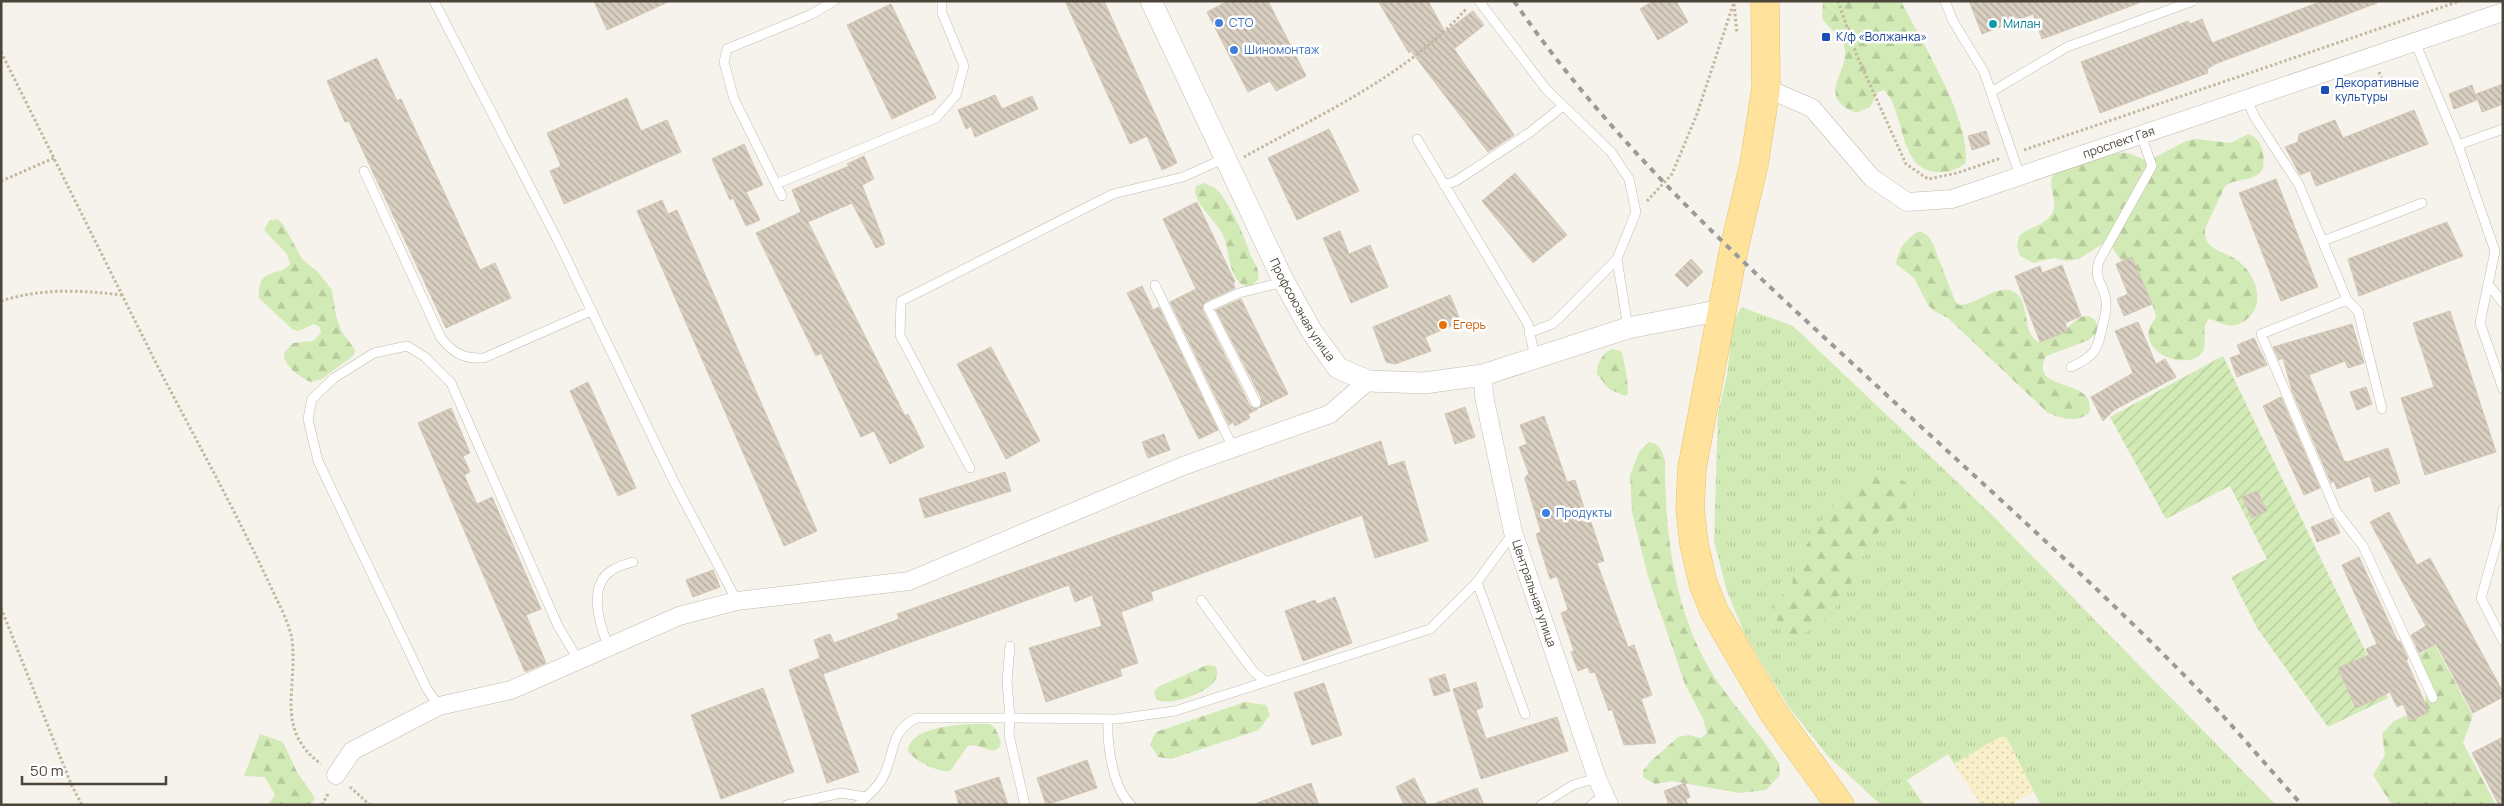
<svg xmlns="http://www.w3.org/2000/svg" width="2504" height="806" viewBox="0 0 2504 806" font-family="Manrope,sans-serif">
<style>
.grass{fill:url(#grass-tufts)}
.forest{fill:url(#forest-firs)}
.sand{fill:url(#sand-dots)}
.garden{fill:url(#garden-furrows)}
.building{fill:url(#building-back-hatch);stroke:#d3c7b4}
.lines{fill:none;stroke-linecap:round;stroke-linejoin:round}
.service-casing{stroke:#c2bbae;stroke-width:10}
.minor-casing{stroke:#c2bbae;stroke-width:19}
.tertiary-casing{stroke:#c2bbae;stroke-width:22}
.primary-casing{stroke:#e6c16a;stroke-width:29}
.path{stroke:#c4b79f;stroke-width:3;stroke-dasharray:2.5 2.5;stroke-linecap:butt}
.service{stroke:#fff;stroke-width:9}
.minor{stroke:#fff;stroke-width:18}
.tertiary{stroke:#fff;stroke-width:21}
.primary{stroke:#ffe39c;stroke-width:28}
.rail{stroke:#9a9a9a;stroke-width:4;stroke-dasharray:6 6;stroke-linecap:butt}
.shop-dot{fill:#3f7fe0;stroke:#fff;stroke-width:2}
.culture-dot{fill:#0f9aa8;stroke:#fff;stroke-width:2}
.transit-dot{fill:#1a4fb4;stroke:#fff;stroke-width:2}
.food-dot{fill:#e8710a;stroke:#fff;stroke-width:2}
.labels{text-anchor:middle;stroke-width:5;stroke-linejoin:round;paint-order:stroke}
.shop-label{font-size:12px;fill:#366cbe;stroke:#fff;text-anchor:start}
.culture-label{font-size:12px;fill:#0d838f;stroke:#fff;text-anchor:start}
.transit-label{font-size:12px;fill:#164399;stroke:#fff;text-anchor:start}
.street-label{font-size:12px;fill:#4b4439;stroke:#fff}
.food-label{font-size:12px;fill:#c56008;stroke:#fff;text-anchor:start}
</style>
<defs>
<pattern id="grass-tufts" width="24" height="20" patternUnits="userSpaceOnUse" patternTransform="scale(1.25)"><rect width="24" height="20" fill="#d2eab5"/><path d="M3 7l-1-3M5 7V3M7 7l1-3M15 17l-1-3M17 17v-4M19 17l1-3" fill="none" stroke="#b6ca9c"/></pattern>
<pattern id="forest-firs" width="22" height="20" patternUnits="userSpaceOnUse" patternTransform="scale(1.25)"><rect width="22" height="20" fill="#d2eab5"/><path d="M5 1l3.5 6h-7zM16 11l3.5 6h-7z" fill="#b6ca9c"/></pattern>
<pattern id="sand-dots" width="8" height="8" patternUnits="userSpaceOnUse" patternTransform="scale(1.25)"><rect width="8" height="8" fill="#f9efc9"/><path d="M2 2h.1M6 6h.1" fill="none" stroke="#d7cead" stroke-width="1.8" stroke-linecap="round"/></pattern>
<pattern id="garden-furrows" width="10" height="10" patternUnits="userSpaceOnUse" patternTransform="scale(1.25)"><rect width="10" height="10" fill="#d2eab5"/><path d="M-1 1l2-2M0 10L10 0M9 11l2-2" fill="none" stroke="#b6ca9c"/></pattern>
<pattern id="building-back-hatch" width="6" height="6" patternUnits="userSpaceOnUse" patternTransform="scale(1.25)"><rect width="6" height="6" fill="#d8cfc1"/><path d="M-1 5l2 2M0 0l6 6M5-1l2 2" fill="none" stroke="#b1aa9e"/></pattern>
</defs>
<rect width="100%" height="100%" fill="#f6f3ec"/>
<path class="grass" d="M1741,307l52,19 199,189 284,290h-235l-35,-68 -8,1 -44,26 -6,-10 -41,26 17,25h-43l-53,-49 -40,-50 -43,-71 -18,-44 -13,-50 4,-128 9,-38 6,-52z"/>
<path class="forest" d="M1823,1h78c18,37 73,123 64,163 -9,6 -18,9 -29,8 -38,-3 -30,-59 -52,-82l-6,2 -8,15 -14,6c-43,-17 -4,-43 -12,-67 -4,-11 -16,-18 -22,-28z
M2248,134c15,5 17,21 15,35 -9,14 -26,8 -38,17l-20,43c0,6 0,11 4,15 7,7 15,9 23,13 21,11 36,44 16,61 -5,5 -14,9 -21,7 -7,-1 -11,-5 -18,-6 -10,11 1,27 -9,36 -15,13 -48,1 -51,-17 -2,-9 3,-14 7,-21 -2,-19 -26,-47 -39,-62 -4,-5 -4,-9 -8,-13l-5,1 -25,16 -13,2 -12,-3 -21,5 -13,-7 -3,-10 2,-10c9,-8 25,-11 32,-21 9,-12 -3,-25 1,-37 4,-15 60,-27 74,-25 8,1 14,6 22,8l38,-20 10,-2 35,4z
M1204,183l11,5 6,6c12,18 21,36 28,57 3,11 12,16 9,29l-8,7c-22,-2 -20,-37 -27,-52 -6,-13 -33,-35 -27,-49z
M277,219l6,5 19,35 15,12 15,19 4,26 6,16 13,18 -1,5 -32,24 -11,3c-11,-5 -27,-15 -27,-29l9,-10 20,-2 8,-8 -1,-6 -6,-3 -16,7 -6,-2 -33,-31c-2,-32 20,-20 31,-34l-3,-10 -23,-24 5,-9z
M1920,231l8,5 5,8 22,57 4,4c17,1 42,-25 58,-11 13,11 5,41 22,48 8,-4 18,-7 26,-12 8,-6 16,-19 27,-12 6,4 6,9 5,14l-8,8 -43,16c-19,38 52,20 43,57 -12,10 -27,6 -41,0l-100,-95 -14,-7 -6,-6 -14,-27 -18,-14c2,-15 10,-26 24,-33z
M1612,349l9,2c3,5 8,37 7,43l-3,2 -16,-7 -12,-15c-1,-9 6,-22 15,-25z
M1649,442c11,1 13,9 16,19 0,70 8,145 44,207 20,34 49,62 70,95l1,12 -14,15 -26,3 -68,-12 -17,3 -12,-7v-6l8,-10 27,-24 11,-2 12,3 6,-5 -4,-14 -18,-35 -36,-104 -17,-68 -2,-37 9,-23z
M1878,470c13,1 24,10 35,18l1,10c-10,18 -28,25 -41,40 -8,8 -10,21 -15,31 -11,26 -40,73 -71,65l-10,-13 -2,-18 17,-19 4,-22 31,-50 23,-24z
M2435,645l38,71 -10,27 33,62h-104l-19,-30 12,-20 -3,-21 12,-13 30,-13 2,-16 -9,-36z
M1207,665l8,1c15,22 -47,43 -59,33l-2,-7 4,-5z
M1245,702l21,3 4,10 -11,15 -88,29 -13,-2 -8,-13 6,-12z
M990,724l5,4 6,14 -2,6 -6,3 -19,-6 -6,1 -18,25c-11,2 -38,-11 -42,-21 2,-25 62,-27 82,-26z
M260,734l23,8 14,30 18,26 -5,7h-42l7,-10 -10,-18 -21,-1z"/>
<path class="sand" d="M2006,737l28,54 -22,14h-31l-27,-41 44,-26z"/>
<path class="garden" d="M2223,356l165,342 -60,29 -71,-99 -26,-51 36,-18 -37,-73 -64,33 -56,-102z"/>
<path class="building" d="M594,1h76l-63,29z
M1065,1h39l73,162 -15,7 -15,-34 -17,8z
M1228,1h40l38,75 -30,15 -6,-10 -22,11 -41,-80z
M1378,1h50l17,31 28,-21 11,14 -30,24 60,86 -26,17 -77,-101 -2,2z
M1653,1h23l12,21 -30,18 -18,-31z
M1969,1h170v2l-97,36 -9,-25 -51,20z
M2322,1l55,2 -162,61 -8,5 1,4 -108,40 -19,-51 107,-41 2,3 12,-5 10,24z
M891,4l45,94 -44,21 -45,-94z
M377,58l20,43 4,-2 79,171 15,-7 16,35 -65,30 -97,-207 -4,1 -18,-41z
M2503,84v20l-21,8 -6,-18z
M2472,85l5,15 -23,9 -5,-15z
M995,95l7,14 30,-13 6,13 -63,28 -4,-11 -5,3 -8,-19z
M627,98l14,33 26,-11 14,32 -117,52 -14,-33 11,-5 -14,-33z
M2414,110l14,34 -112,42 -6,-15 -10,4 -15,-28 13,-5 1,-8 36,-14 8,18z
M1329,129l30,62 -62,29 -29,-62z
M1986,131l4,13 -18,6 -4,-14z
M744,144l19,41 -17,7 14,28 -14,6 -13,-28 -3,2 -18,-41z
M864,156l10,23 -12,6 23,59 -9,4 -24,-45 -44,19 97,194 3,-2 16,33 -34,17 -16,-33 -13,6 -40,-84 -5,3 -60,-123 45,-21 -9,-22 57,-24 -2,-2z
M1515,173l52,62 -34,28 -51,-62z
M2276,179l42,108 -37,14 -42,-108z
M662,200l6,14 9,-4 140,321 -33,15 -147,-335z
M1197,202l38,80 -2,1 2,5 -30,14 -3,7 48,97 8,3 -10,5 2,4 -15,8 -2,-4 -4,3 -59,-123 26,-13 -33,-70z
M2447,222l16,34 -104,40 -11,-37z
M1340,231l9,23 21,-9 18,42 -37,16 -28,-65z
M2132,257l20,47 -28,12 -7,-17 11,-5 -12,-30z
M1691,259l12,13 -16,15 -12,-12z
M2062,265l19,51 -16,7 3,8 -28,11 -25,-66 25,-10 2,7z
M1142,286l11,24 6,-3 59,123 -19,9 -72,-146z
M1450,295l11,27 -36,15 6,14 -36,13 -9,-2 -13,-35z
M1241,299l47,95 -29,14 3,-8 -46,-90z
M2450,311l46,141 -71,23 -24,-77 33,-11 -21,-64z
M2138,322l18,42 9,-5 11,18 -62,33 -11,11 -12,-24 42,-24 -18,-42z
M2352,324l12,39 -16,5 -3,-7 -36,14 35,86 3,1 41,-14 12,35 -25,9 -5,-16 -33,13 -3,-8 -3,2 -39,-92 -9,-33 -4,2 -6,-13z
M2254,338l13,27 -30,12 -7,-19 11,-4 -4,-9z
M991,347l49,94 -34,18 -49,-95z
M588,382l48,106 -18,8 -48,-105z
M2366,387l6,17 -15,6 -7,-18z
M2281,397l39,91 -16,7 -41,-89z
M1465,407l10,30 -20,7 -10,-30z
M451,408l19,45 -7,3 7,16 -6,3 13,29 15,-7 49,112 -15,6 20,48 -21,9 -107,-249z
M1544,416l23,66 8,-2 14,43 2,-1 13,39 -7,2 31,84 6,-2 18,50 -11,4 15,44 -32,2 -12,-36 -3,2 -14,-39 -5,1 -2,-6 -10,4 -7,-19 3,-1 -13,-38 7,-3 -11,-34 -7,3 -14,-45 5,-2 -16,-53 1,-3 3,-2 -10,-27 8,-3 -7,-19z
M1164,434l6,16 -22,8 -6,-16z
M1381,441l7,25 16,-5 24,80 -53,17 -13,-43 -211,77 2,8 -32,12 17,51 -18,6 2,7 -76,26 -17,-54 73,-22 -10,-31 -17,7 -6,-17 -246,89 36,98 -32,11 -38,-113 31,-12 -6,-18 16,-6 4,9 65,-24 -2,-5z
M1005,472l6,19 -86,27 -6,-19z
M2257,491l10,20 -15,7 -10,-21z
M2389,512l28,53 13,-7 73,134v5l-30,16 -37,-69 -17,9 -8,-18 15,-9 -56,-104z
M2333,518l7,15 -23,9 -6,-15z
M2359,557l39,85 2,-1 8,18 -2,1 23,52 -19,9 -7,-17 -6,3 -7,-15 -34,16 -18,-40 31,-13 -3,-6 11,-5 -35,-79z
M713,570l7,17 -27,10 -7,-17z
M1335,597l17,46 -49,18 -18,-50 30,-11 2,4z
M1445,674l5,17 -16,5 -5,-17z
M1476,682l7,25 -7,3 10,29 71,-22 11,34 -87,28 -28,-90z
M1324,683l18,52 -30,10 -18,-52z
M763,688l31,84 -73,27 -30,-84z
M2503,737v68h-4l-27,-52z
M1087,760l10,28 -51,17 -9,-27z
M999,777l9,28h-49l-4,-14z
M1414,778l13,27h-23l-8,-18z
M1311,783l8,22h-61l-1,-2z
M1685,783l5,14 -4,2 2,6h-19l-5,-14z
M1477,788l7,17h-48v-2z"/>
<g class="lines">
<g class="service-casing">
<path id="service" d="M434,1l125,242 115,239 63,119
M1479,1l67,88 65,63 18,27 7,33 -19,47 11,69
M1945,1l8,20 31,51 36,104
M2415,42l43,103 37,106 -15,72 23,66
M1991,92l76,-45 126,-46
M2247,99l7,17 45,69 48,115 11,11 24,98
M1417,139l111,185 7,34
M2458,145l45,-16
M364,171l77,167c13,16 23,21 43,20l107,-47
M776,184l160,-66 20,-23 8,-29 -22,-53v-12
M1444,185l12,-4 73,-48 34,-27
M782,196l-48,-97 -10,-37 3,-13 83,-34 24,-14
M2323,241l99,-38
M2488,284l15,19
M1155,285l78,163
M2347,300l-86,34 75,177 27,35 70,152
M1529,333l23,-9 7,-6 58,-59
M2071,367c26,-12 26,-17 32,-43 2,-8 4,-15 3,-23 -2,-17 -13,-21 -7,-40l53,-95 -11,-31
M1256,403l-48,-96 31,-14 45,-11
M970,468l-70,-133 1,-34 212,-107 70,-17 42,-19
M2503,509l-3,22 -19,67 22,43
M1477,582l48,132
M1201,600l52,71 12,10
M609,648c-9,-22 -22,-61 2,-77 6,-5 15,-7 22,-9
M439,706l-12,-17 -109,-228 -10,-42 4,-20 22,-21 40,-25 33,-7 18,11 26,26 107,243 21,35
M1108,719c-1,25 4,68 23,86
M787,805l54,-12 25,4
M858,805c10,-10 21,-18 26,-30 12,-25 5,-42 32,-57h94l-3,-36 3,-36
M1025,805l-16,-70 1,-17 107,1 58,-8 255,-82 47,-47 36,-49
M1541,805l32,-20 24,-7
M1591,805l13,-10"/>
</g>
<g class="minor-casing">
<g id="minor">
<path id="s1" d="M1766,88l46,20 60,70 35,24 45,-3 551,-187"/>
<path id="s2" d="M1483,375l1,21 29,136 84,246 12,27"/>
<path d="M336,775l16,-24 87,-45 72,-16 168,-74 58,-15 172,-20 274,-115 147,-52 38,-33"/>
</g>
</g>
<g class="tertiary-casing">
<g id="tertiary">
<path id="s3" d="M1151,1l131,277 30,54 26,36 30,13 56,2 59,-8 145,-47 94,-18"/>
</g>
</g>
<g class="primary-casing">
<path id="primary" d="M1765,1l1,87 -12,76 -21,89 -41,215 -2,40 4,36 9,39 11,28 59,101 67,93"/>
</g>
<path class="path" d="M1838,1l19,55 49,108 22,15 29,-6 44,-15
M1734,4l3,29
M1,52c52,104 104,209 156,313 40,77 82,152 118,231 6,12 15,30 17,44 6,49 -18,89 29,124
M2379,72l4,10
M2024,150l436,-149
M1244,157c77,-43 164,-82 223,-149
M1,181l53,-23
M1647,201l25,-27 25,-60 37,-112
M1,301c41,-13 79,-11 121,-6
M1,608l70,176 11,21
M350,787l20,18
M322,805l7,-13"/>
<use href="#service" class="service"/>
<use href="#minor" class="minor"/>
<use href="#tertiary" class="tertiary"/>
<use href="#primary" class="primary"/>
<path class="rail" d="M1514,1c104,152 243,274 377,398 108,100 219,198 320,304 31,33 60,68 91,102"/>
</g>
<g class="shop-dot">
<circle cx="1219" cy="23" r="5"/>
<circle cx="1234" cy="50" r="5"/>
<circle cx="1546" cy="513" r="5"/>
</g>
<circle class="culture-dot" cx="1993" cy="24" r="5"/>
<g class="transit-dot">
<rect x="1821" y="32" width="10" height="10" rx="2.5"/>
<rect x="2320" y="85" width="10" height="10" rx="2.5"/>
</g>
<circle class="food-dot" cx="1443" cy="325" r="5"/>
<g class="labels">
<g class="shop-label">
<text x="1229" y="27">СТО</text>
<text x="1244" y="54">Шиномонтаж</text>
<text x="1556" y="517">Продукты</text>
</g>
<g class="culture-label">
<text x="2003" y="28">Милан</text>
</g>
<g class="transit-label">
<text x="1836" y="41">К/ф «Волжанка»</text>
<text x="2335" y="87">Декоративные<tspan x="2335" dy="14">культуры</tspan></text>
</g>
<g class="street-label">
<text dy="4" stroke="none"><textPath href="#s1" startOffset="406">проспект Гая</textPath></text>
<text dy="4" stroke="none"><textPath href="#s3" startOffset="344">Профсоюзная улица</textPath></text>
<text dy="4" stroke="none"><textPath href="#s2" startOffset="225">Центральная улица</textPath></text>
</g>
<g class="food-label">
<text x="1453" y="329">Егерь</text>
</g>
</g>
<rect width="2504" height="806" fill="none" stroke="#4b4439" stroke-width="5"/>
<path d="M22 776v8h144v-8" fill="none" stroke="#4b4439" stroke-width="2.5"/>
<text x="30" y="776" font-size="15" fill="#4b4439" stroke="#ffffff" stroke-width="4" paint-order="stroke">50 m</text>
</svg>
